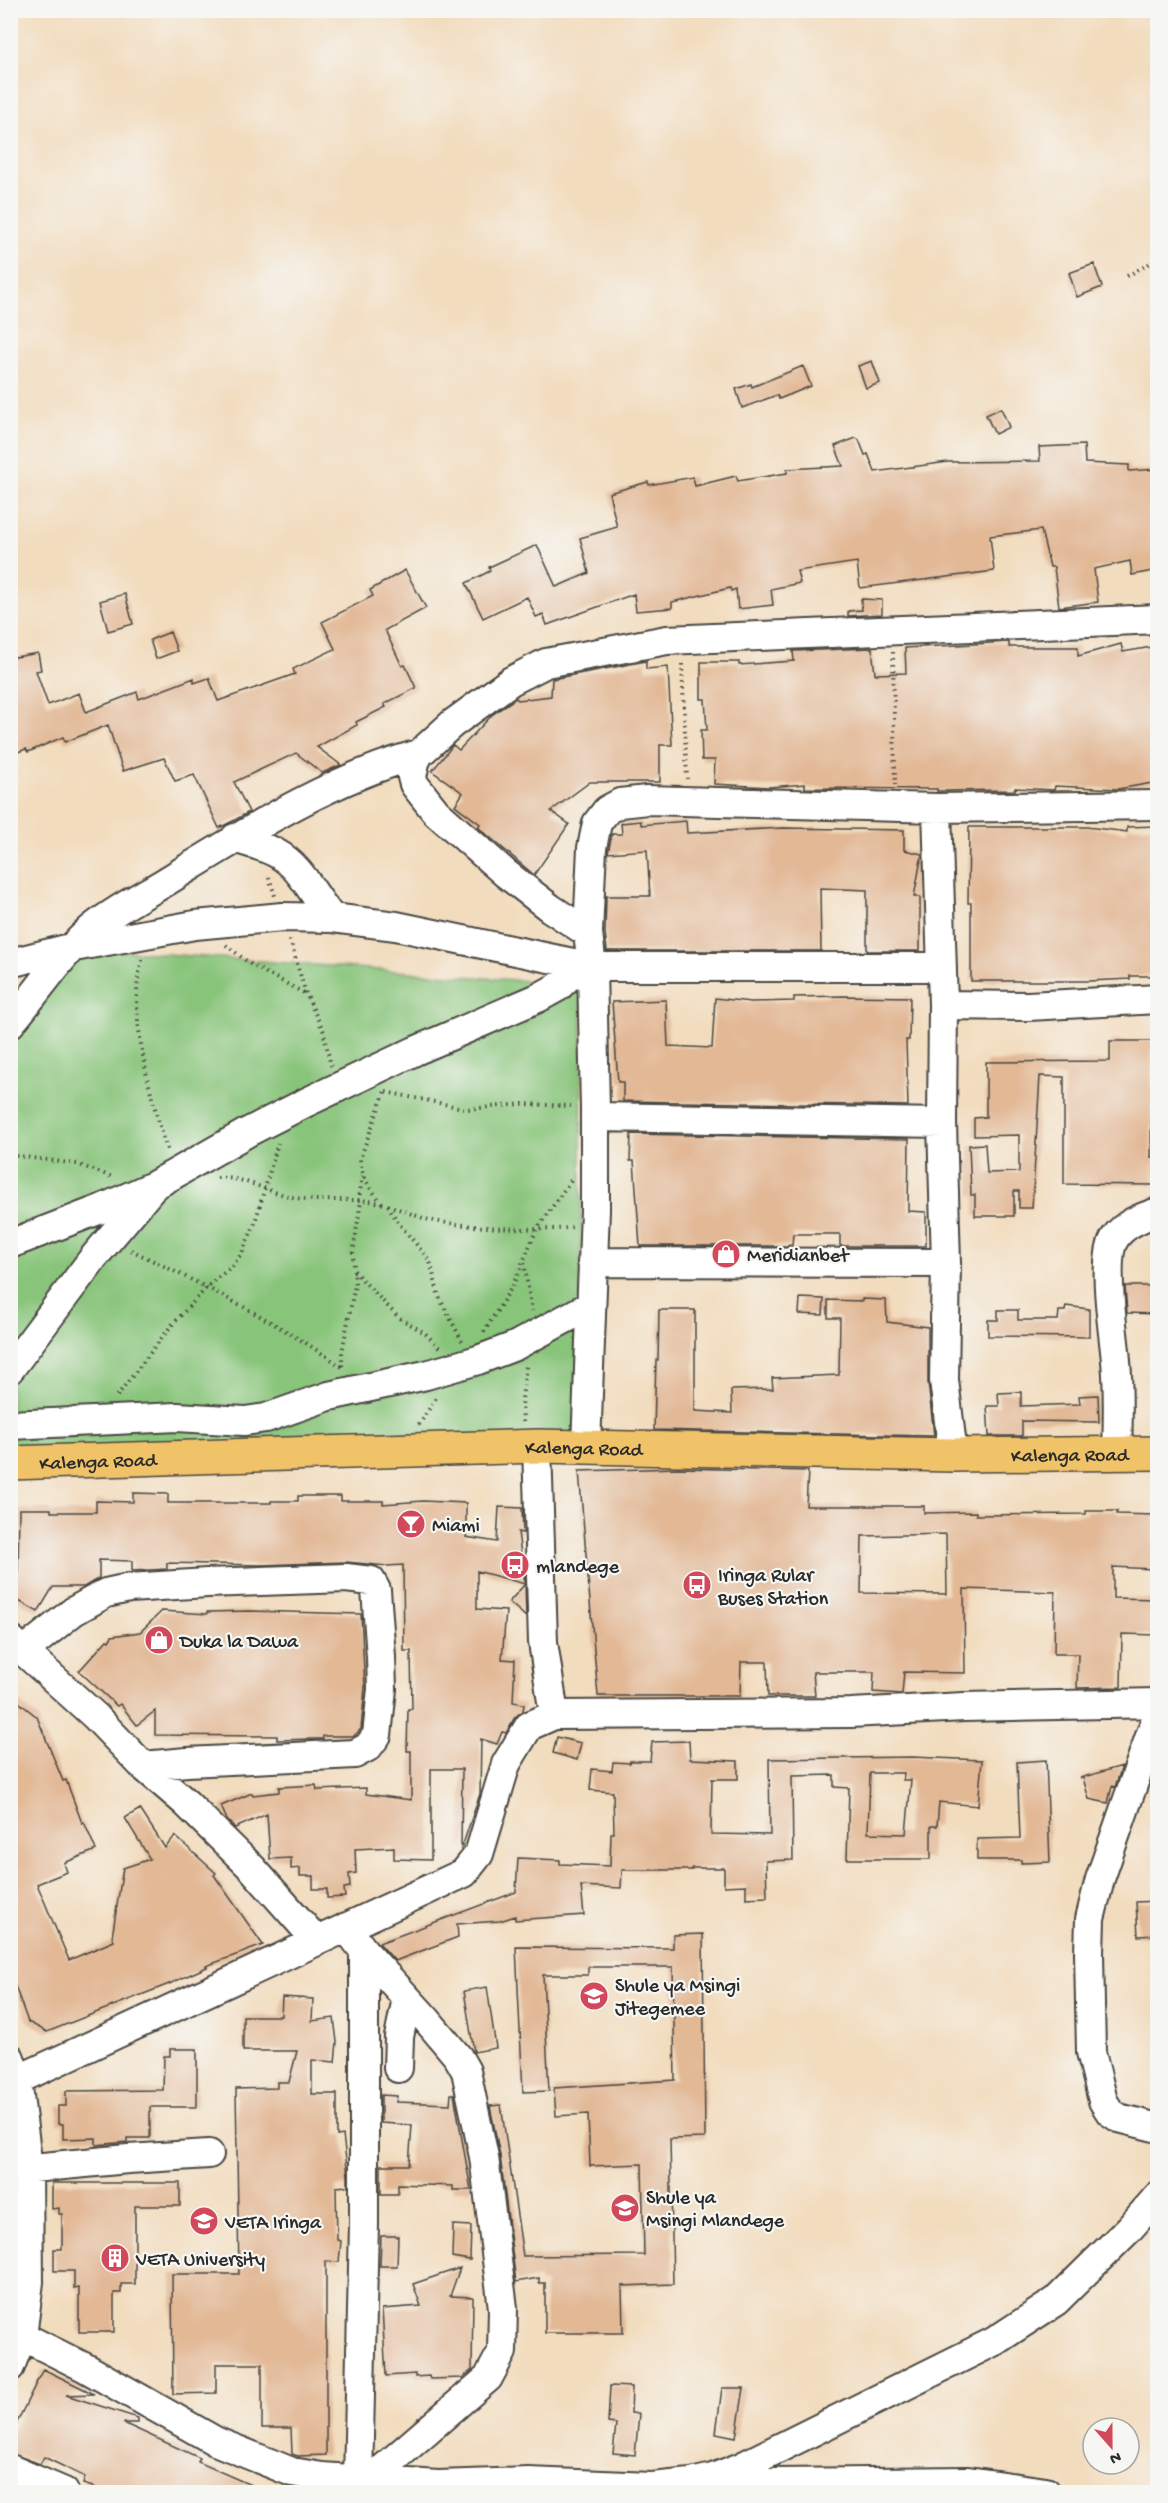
<svg xmlns="http://www.w3.org/2000/svg" width="1168" height="2503" viewBox="0 0 1168 2503" font-family="'Gochi Hand',sans-serif">
<style>
.green{fill:#88c47a;stroke:#5a7852;stroke-width:1.5}
.building{fill:#e2b895;fill-rule:evenodd}
.lines{fill:none;stroke-linecap:round;stroke-linejoin:round}
.minor-casing{stroke:#494641;stroke-width:32}
.major-casing{stroke:#494641;stroke-width:36}
.path{stroke:#494641;stroke-width:4;stroke-dasharray:1.5 4.5;stroke-linecap:butt}
.minor{stroke:#fff;stroke-width:28}
.major{stroke:#f1c369;stroke-width:33}
.labels{text-anchor:middle;stroke-width:4.5;stroke-linejoin:round;paint-order:stroke}
.poi-label{font-size:20px;fill:#2b2b2b;stroke:#f6f6f2;text-anchor:start}
.street-label{font-size:20px;fill:#2b2b2b;stroke:#f6f6f2}
</style>
<rect width="100%" height="100%" fill="#f6f6f2"/>
<filter id="ink" filterUnits="userSpaceOnUse"><feTurbulence type="fractalNoise" baseFrequency=".0167" numOctaves="2"/><feDisplacementMap in="SourceGraphic" scale="12" xChannelSelector="R" yChannelSelector="G"/><feConvolveMatrix kernelMatrix="1 2 1 2 8 2 1 2 1" color-interpolation-filters="sRGB"/></filter>
<filter id="wash" filterUnits="userSpaceOnUse"><feTurbulence type="fractalNoise" baseFrequency=".008" numOctaves="4" result="noise"/><feDisplacementMap in="SourceGraphic" scale="24" xChannelSelector="R" yChannelSelector="G"/><feGaussianBlur stdDeviation="1.35" result="paint"/><feColorMatrix in="noise" values="0 0 0 0 0 0 0 0 0 0 0 0 0 0 0 0 0 1.4 0 .05"/><feComposite in="paint" operator="in"/></filter>
<g filter="url(#wash)">
<rect width="100%" height="100%" fill="#f2dcbe"/>
<path class="green" d="M45,945l537,40 -2,476 -569,-14v-442z"/>
<g id="blocks">
<path class="building" d="M1094,264l8,23 -25,10 -8,-24z
M872,361l8,22 -14,5 -8,-22z
M803,366l8,20 -32,13 -2,-4 -35,13 -6,-19 15,-5 1,3z
M1001,408l8,19 -14,7 -9,-19z
M856,438l3,2 6,15 3,-1 7,18 73,-10 92,-1 -1,-14 45,-2 1,18 44,2v6l29,-2v101l-26,5 -2,-14 -36,8 4,33 -39,5 -5,-40h-4l-9,-37 -51,6 4,35 -134,17 -3,-26 -60,9 3,12 -29,6 2,16 -35,4 -2,-20 -5,2 -1,-3 -58,14v6l-36,3 -2,-17 -87,31 -4,-11 -7,3 -9,-20 -44,21 -17,-35 24,-12 -1,-4 48,-22 19,42 33,-14 -9,-35 37,-11 -8,-34 39,-11 1,3 44,-8 2,9 41,-10 2,5 49,-8v-4l56,-3 -8,-20z
M405,570l21,38 -41,22 17,36 3,-1 11,23 -32,16 2,3 -30,15 1,3 -40,22 24,18 -19,8 -26,-20 -62,29 15,30 -14,8 -16,8 -25,-53 -19,6 -11,-23 -41,13 -15,-46 -43,17 -2,-5 -35,15 -2,-3 -16,6v-97l28,-5 3,17 -5,1 12,34 31,-12 7,19 51,-20 2,7 55,-21v5l15,-5 9,23 77,-27 -2,-5 42,-20 -13,-27 51,-26 -3,-6z
M125,594l8,30 -25,7 -8,-30z
M861,599l21,1v14l-34,2v-5l14,-1z
M170,632l7,19 -21,8 -6,-19z
M1009,642v5h69v9l43,-12 2,8 35,-6v136l-40,7 -63,-3 -1,4 -39,-2v2l-78,1v-2l-132,-1v-4l-36,3 -55,-3 1,-24h-13l-1,-30h6l-2,-31h-4v-37h38v3l55,-4 -1,-10 79,-3 3,26 31,-1 -1,-25z
M646,661v8l22,-2 4,78h-12v37h-70l-39,29 18,13 -35,51 -56,-48 2,-3 -25,-19 8,-12 -31,-22 21,-26 6,5 33,-35 24,-17 2,2 33,-4 1,-17z
M641,821v4l45,-4 1,12 96,-5 121,2v20l18,4 -8,43h6v54h-53v-61l-47,-2 1,63h-214l-2,-19 1,-36h44l-3,-46 -39,3 4,-19h10l-1,-11z
M1158,826v150h-28v3l-41,2h-118v-78h-3l1,-76h118l40,5v-5z
M844,996l66,1 -1,43h-3l2,66 -285,-5v-19h-5l-6,-80 54,-2 2,46 44,2 3,-50 36,4 43,-1v-4z
M1110,1041h42l-1,116h4l-1,28 -90,-1v-107l-24,-1 -8,132h-13v-17h-5v25h-39v-21h-4l-2,-50 16,-1 2,29 32,-1v-37l-45,1v-18l12,-1v-55l124,-1z
M631,1134l278,5 -1,72 18,1v34h-86v-12h-47l-1,11 -7,1h-145l-6,-85h-4z
M1125,1286h33v28l-31,-1z
M800,1298l24,1 -1,16 -24,-1z
M862,1299l24,1 1,22 41,5v55l6,54 -280,-6 2,-70h2l1,-50h36v101l37,2 -1,-23 42,-1 -1,-11 67,-3 1,-57h-12v-18l34,1z
M1066,1306l23,3v28l-101,-1v-16h10v-10h20v10h40l1,-9h6z
M1021,1392v14l59,-2 -1,-8 19,-1 1,27 -77,-1v15h-33l-2,-30h12l-1,-13z
M678,1468l130,3 -2,35h118v7l52,-1v3l110,-1v-3h31v3l38,1 -2,54 -40,-2v31l45,1v36l-36,-1 -1,53 -44,1 1,-34h-24l1,-62 -91,-3 1,84 -61,-1 -2,22 -29,-2 1,-20h-61l2,24h-47l-1,-34h-26l-1,34h-142l-19,-225zM946,1534l1,60 -86,-1 1,-57z
M133,1493l35,1v9h103v-2h27v-5h43v5h42v3l40,-3 43,2v34l31,5 2,-35 23,1 1,25 -5,-1 7,52 -48,-13v38l29,2 -4,48 13,1 -2,42 11,2 -1,7 -8,6 -9,16 -4,-1 -5,12 -16,-5 -1,55 -19,56 1,-81h-31v91l-37,-1v-12l-39,2 1,24 -7,1 1,13 -6,1 1,9 -18,1v-9h-14v-13h-13v-8l-9,1v-11l-21,1 -3,-45 -32,14 -8,-8 -6,-14 31,-13 1,2 26,-3v-5l37,-2 1,5 49,-2v6l45,6v-49h-4l1,-42h4l-1,-58h-7l-1,-86 -16,1 -41,-4 -85,3 -94,-2v6l-35,2v-10l-33,-1v18l-15,9h-31l-15,25 -28,-16v-22l8,1 1,-66h32v3h45v-11l37,1z
M525,1584l1,33 -17,-15z
M162,1611l45,3v-2l43,-1 111,3 4,74 -4,41 -7,7h-31v3h-9l-37,1v-4l-122,-1v-24l-18,14 -17,-21 -3,2 -38,-35 28,-31 2,1 3,-5 28,-4z
M10,1695l27,22 26,64 3,-1 16,43 2,-1 12,28 -32,13 3,9 -30,12 32,76 45,-19 -2,-4 11,-69 27,-9 -25,-41 15,-9 25,39 10,-12 41,37 -2,2 49,70 -57,21 1,1 -38,17 -122,48 -19,-10 -18,-50z
M557,1737l24,6 -4,17 -24,-7z
M689,1741l1,18 48,2v18h-26l-1,55 59,1 -1,-76 143,-2 70,3 -4,46 -39,-4 -2,24h-6v33h-84l2,-71 -15,-1v-12l-42,1 1,84 -27,1 1,36 -21,1v-13l-22,1v-18h-32v2h-70l-1,18 -40,-2 3,29 -69,5v-4l-15,5 -43,3 1,13 -63,24 -16,-18 137,-51 2,-34 42,2v4l50,2 1,-33h3l-1,-41 -23,-2 2,-21 20,2 1,-9 17,1v-2h20l2,-19zM870,1773h34l-1,7h8l-5,54 -38,-1z
M1046,1760l4,102 -29,1v-3h-44v-21l43,-1 -3,-76z
M1122,1766l-7,21 -3,-1 -4,17 -19,-4 -6,-21h-3z
M1158,1901v34l-20,1 -2,-34z
M703,1934l2,204 -35,1 3,145 -51,2 1,47h-78v-50h-6v-5l-23,4 -16,-127 -10,-49 11,-1 22,151 121,-1 -2,-91 -52,2 -2,-52 -32,2 -2,-28 121,-8 -2,-113h-85v8h-45l6,116 -26,1 -7,-145 157,1v-13z
M487,1987l9,61 -22,4 -10,-61z
M282,1997l31,2 -1,22 22,-3 3,24 -2,20 -23,-2v34h25v42l6,-1 5,41v10l-12,1 1,53 4,1 -2,21 -13,-1v194l-28,1 -6,-2 -1,-26h-29v-64h-46v29l-43,1 -1,-120h67l-3,-185 41,-1v-6h12l8,-31h-54v-35h38z
M170,2049h27v58h-47v31h-23v4l-31,3v-7l-33,1v-15h-5v-18h8v-15l97,-1 1,-34h6z
M451,2094h3l17,96h-18v-4l-55,-2v10h-17v-29h28l3,-40 -31,-2v-28l16,1 -1,6 54,2z
M52,2183h128v23h-45v78h-14v9h-7v39h-35v-44l-5,1v-18h-20v-22h8v-35h-3v-6l-7,1z
M453,2225l18,1 -1,34 -18,-3z
M381,2236h17l-1,30h-17z
M460,2268l-10,28 23,1 -1,73 -10,8 -32,1 -1,-3 -14,1v-3l-29,2 -4,-67 39,-3 -8,-22z
M43,2369l51,25 -28,1 72,23v5h-15l77,35 -2,4 71,31h-157l-29,-9 2,-7 -41,-20 -4,7 -30,-11v-16z
M610,2386l22,1 -1,26 8,1 -4,41 -22,-2 3,-29 -8,-1z
M722,2388h22l-8,49 -20,-4z"/>
</g>
</g>
<g filter="url(#ink)">
<use href="#blocks" fill-opacity="0" stroke="#494641" stroke-width="1.5"/>
<g class="lines">
<g class="minor-casing">
<path id="minor" d="M937,808l6,197 -1,118 4,140 -2,117 9,75
M235,838c13,5 29,8 41,15 26,14 37,43 56,65
M588,933l-38,-25 -45,-35 -69,-61 -22,-28 -2,-7 3,-15 4,-8 33,-30 59,-43 35,-18 121,-23 491,-21
M10,963l64,-16 121,-22 87,-8 50,1 64,8 196,41h350
M943,1005l85,1 130,-7
M10,1024c27,-31 49,-67 80,-94 25,-21 57,-36 85,-54 78,-48 155,-97 244,-122
M596,1117l346,6
M10,1244l91,-35 54,-24 93,-53 59,-30 108,-51 123,-53 20,-11 23,-22
M592,1262l354,1
M10,1369l84,-112 56,-66
M10,1425l167,-8 68,4 21,-3 63,-22 97,-21 52,-15 37,-14 76,-41
M537,1446l6,196 11,73
M586,1447l9,-237v-101l-3,-142 -4,-34 4,-85 5,-25 10,-13 13,-7 27,-3 290,8 221,-3
M1117,1453c1,-31 2,-61 -1,-92 -2,-26 -15,-103 -1,-123 9,-14 27,-21 43,-26
M10,1639l85,77 48,50 43,37 66,65 64,72
M24,1651l50,-40 32,-18 23,-5 78,-5 139,-5 25,3 5,9 5,67 1,32 -5,46 -9,12 -13,7 -168,8 -44,4
M1158,1713l-58,166 -10,40 -1,34 2,99 12,49 7,11 9,6 39,10
M346,1927l18,24 63,69 31,37 8,14 18,86 19,151 -1,44 -14,26 -117,101
M10,2058l7,22 11,88 1,114 -7,54 -12,31
M398,2068l1,-31 8,-39
M17,2080l447,-207 15,-19 27,-90 23,-38 25,-11 297,-2 113,-6 194,-4
M11,2170l117,-11 81,-5
M22,2336l64,32 129,73 77,31 30,5 116,8 90,-3 124,5 39,-4 22,-5 28,-11 254,-126 61,-40 73,-72 29,-33
M10,2469l54,23
M715,2478l58,5 195,-2 78,11
M358,2480l6,-256v-273"/>
</g>
<g class="major-casing">
<g id="major">
<path id="s1" d="M10,1463l527,-17 416,9 205,-2"/>
</g>
</g>
<path class="path" d="M1127,276l31,-17
M893,652l2,133
M682,664l5,115
M269,877l6,19
M290,940l16,54 17,36 8,36
M226,945l27,21 53,28
M142,960c-16,49 10,143 26,192
M386,1092l82,17 55,-5 48,2
M10,1155l67,9 35,13
M217,1178c26,-2 51,14 75,19 26,6 52,1 78,4 20,3 37,12 56,18 23,7 124,14 146,8
M359,1201l3,-27
M382,1203c-11,-13 -21,-26 -22,-44l25,-68
M388,1205l9,16 33,40 9,36 23,44
M131,1250c72,35 145,71 211,117
M524,1263l8,48
M354,1271l44,46 27,16 15,15
M484,1332l29,-47 24,-56 34,-49
M342,1366v-14l13,-67 -2,-32 8,-52
M117,1396l54,-70 41,-44 21,-16 9,-13 12,-27 24,-83
M523,1422l-1,-23 4,-33
M419,1425l18,-29"/>
<use href="#minor" class="minor"/>
<use href="#major" class="major"/>
</g>
</g>
<defs>
<g id="shop-disc" transform="scale(1.5)"><circle r="9.5" fill="#d1495b" stroke="#f6f6f2"/><path d="M-5-2.5h2.3a2.7 3.5 0 0 1 5.4 0H5L5.5 6h-11ZM-1.5-2.5h3a1.5 2.3 0 0 0-3 0Z" fill="#fff"/></g>
<g id="bar-disc" transform="scale(1.5)"><circle r="9.5" fill="#d1495b" stroke="#f6f6f2"/><path d="M-6-5H6L.8 .8V4.5H3.5V6h-7V4.5H-.8V.8Z" fill="#fff"/></g>
<g id="bus-disc" transform="scale(1.5)"><circle r="9.5" fill="#d1495b" stroke="#f6f6f2"/><path d="M-5-6H5V4H4V6H2V4H-2V6H-4V4H-5ZM-3.5-4V0h7V-4ZM-3.5 1.2v1.5H-2V1.2ZM2 1.2v1.5H3.5V1.2Z" fill="#fff"/></g>
<g id="school-disc" transform="scale(1.5)"><circle r="9.5" fill="#d1495b" stroke="#f6f6f2"/><path d="M0-5L7-2L0 1L-7-2ZM-4 1L0 2.5L4 1V4Q0 6-4 4Z" fill="#fff"/></g>
<g id="building-disc" transform="scale(1.5)"><circle r="9.5" fill="#d1495b" stroke="#f6f6f2"/><path d="M-4-6H4V6H1V3H-1V6H-4ZM-2.5-4.3h1.7v1.8h-1.7ZM.8-4.3h1.7v1.8H.8ZM-2.5-1h1.7V.8h-1.7ZM.8-1h1.7V.8H.8Z" fill="#fff"/></g>
</defs>
<g fill-rule="evenodd">
<use href="#shop-disc" x="726" y="1254"/>
<use href="#bar-disc" x="411" y="1524"/>
<use href="#bus-disc" x="515" y="1565"/>
<use href="#bus-disc" x="697" y="1585"/>
<use href="#shop-disc" x="159" y="1640"/>
<use href="#school-disc" x="594" y="1996"/>
<use href="#school-disc" x="625" y="2208"/>
<use href="#school-disc" x="204" y="2221"/>
<use href="#building-disc" x="115" y="2258"/>
</g>
<g class="labels">
<g class="poi-label">
<text x="747" y="1261">Meridianbet</text>
<text x="432" y="1531">Miami</text>
<text x="536" y="1572">mlandege</text>
<text x="718" y="1581">Iringa Rular<tspan x="718" dy="23">Buses Station</tspan></text>
<text x="180" y="1647">Duka la Dawa</text>
<text x="615" y="1991">Shule ya Msingi<tspan x="615" dy="23">Jitegemee</tspan></text>
<text x="646" y="2203">Shule ya<tspan x="646" dy="23">Msingi Mlandege</tspan></text>
<text x="225" y="2228">VETA Iringa</text>
<text x="136" y="2265">VETA University</text>
</g>
<g class="street-label">
<text dy="7" stroke="none"><textPath href="#s1" startOffset="574">Kalenga Road</textPath></text>
<text dy="7" stroke="none"><textPath href="#s1" startOffset="1060">Kalenga Road</textPath></text>
<text dy="7" stroke="none"><textPath href="#s1" startOffset="88">Kalenga Road</textPath></text>
</g>
</g>
<rect width="1168" height="2503" fill="none" stroke="#f6f6f2" stroke-width="36"/>
<g transform="translate(1111 2446) rotate(159)"><circle r="28" fill="#f6f6f2" stroke="#a5a5a2" stroke-width="1.5"/>
<path d="M0-4.5L10 22L0 15L-10 22Z" fill="#d1495b"/>
<text y="-9" font-size="16" font-weight="bold" text-anchor="middle" fill="#2b2b2b">N</text>
</g>
</svg>
